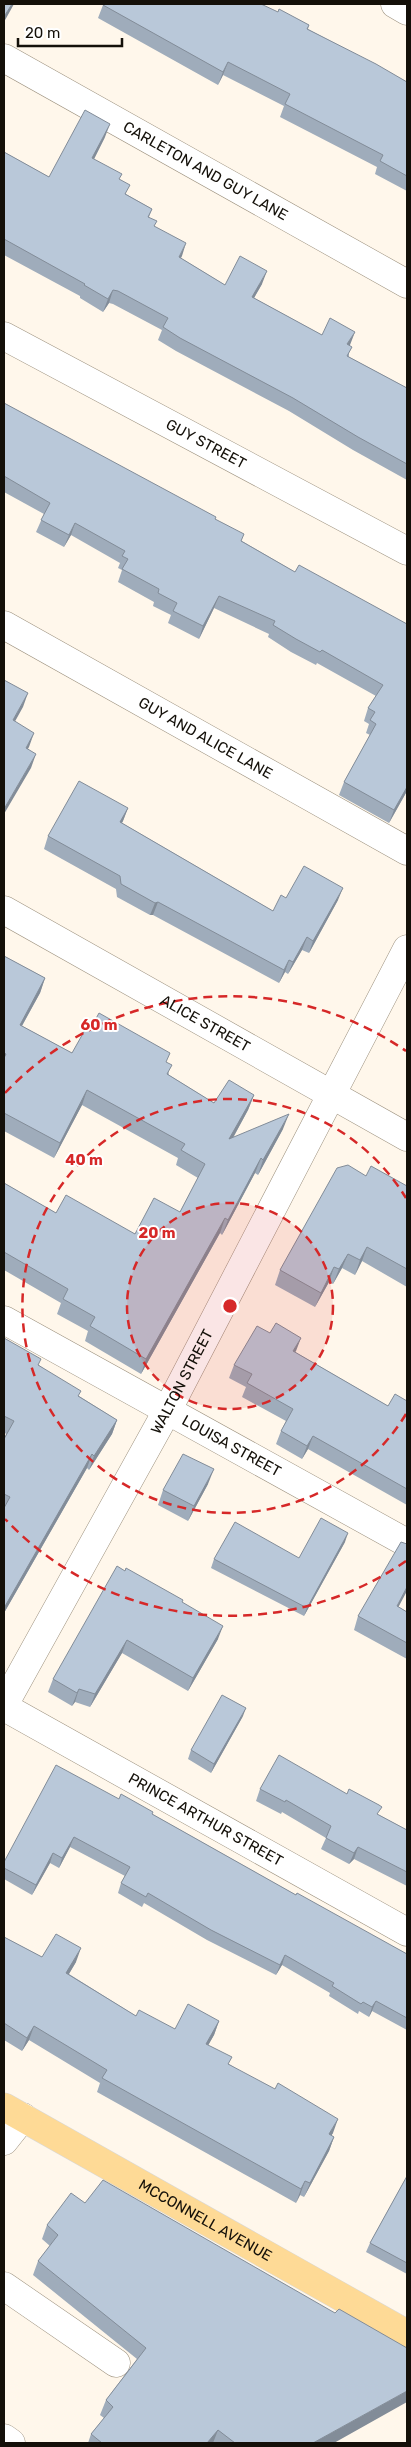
<svg xmlns="http://www.w3.org/2000/svg" width="411" height="2447" viewBox="0 0 411 2447" font-family="Rubik,sans-serif">
<style>
.lines{fill:none;stroke-linecap:round;stroke-linejoin:round}
.minor-casing{stroke:#9e9380;stroke-width:29}
.major-casing{stroke:#d9d9d8;stroke-width:29}
.minor{stroke:#fff;stroke-width:28}
.major{stroke:#feda96;stroke-width:28}
.wall{fill:#9facbb}
.shaded-wall{fill:#828c98}
.building{fill:#b9c8d9;stroke:#828c98}
.ring{fill:none;stroke:#d62828;stroke-width:2.5;stroke-dasharray:9 6}
.labels{text-anchor:middle;stroke-width:4;stroke-linejoin:round;paint-order:stroke}
.street-label{font-size:15px;fill:#141009;stroke:#fff}
.centre{fill:#d62828;stroke:#fff;stroke-width:2.5}
.ring-label{font-size:15px;text-anchor:middle;font-weight:bold;fill:#d62828;stroke:#fff;stroke-width:4;stroke-linejoin:round;paint-order:stroke}
</style>
<rect width="100%" height="100%" fill="#fff7eb"/>
<g class="lines">
<g class="minor-casing">
<g id="minor">
<path d="M395,4l12,7"/>
<path id="s1" d="M4,58l403,226"/>
<path id="s2" d="M4,336l403,215"/>
<path id="s3" d="M4,625l403,226"/>
<path id="s4" d="M4,910l403,227"/>
<path id="s5" d="M4,1320l403,223"/>
<path id="s6" d="M4,1705l163,-294 240,-462"/>
<path id="s7" d="M4,1707l403,225"/>
<path d="M4,2141l19,-24"/>
<path d="M4,2286l112,77"/>
<path d="M4,2438l7,5"/>
</g>
</g>
<g class="major-casing">
<g id="major">
<path id="s8" d="M4,2107l403,227"/>
</g>
</g>
<use href="#minor" class="minor"/>
<use href="#major" class="major"/>
</g>
<path class="wall" d="M103,5l175,7 31,13 -1,4 99,53v109l-32,-17 2,-7 -97,-50 4,-11 -61,-31 -5,10 -120,-67z
M105,137l-11,22 26,21 6,14 26,15 -3,8 6,10 26,31 44,27 37,-1 -8,14 68,37 27,10v12l58,31v92l-54,-30 -64,-39 -113,-60 -18,-11 4,-10 -49,-26 -4,-1 -6,9 -23,-14v-2l-76,-41v-103l45,25z
M4,403l211,116 27,22 53,31 112,52v167l-18,32 -50,-28 5,-13 26,-47 -4,-2 3,-9 -5,-3 4,-13 8,-12 -59,-33 -1,2 -25,-13 -23,-15 1,-3 -55,-26 -15,31 -31,-16 3,-8 -18,-9 1,-4 -36,-20 4,-12 -4,-2 2,-5 -49,-28 -7,12 -28,-15 8,-18 -40,-22z
M128,808l-6,15 151,88 13,-13 52,2 -29,53 -7,-3 -14,24 -3,-2 -6,11 -126,-68h-3l-33,-18 -1,-8 -72,-40 4,-13z
M4,956l41,22 -5,15 -18,33 50,27 95,10 2,12 45,28 40,-8 -6,15 -15,28 50,-9 -25,46 -3,-2 -33,62 -2,-2 -79,141 -56,-33 3,-10 -31,-17 4,-11 -57,-33v-87l52,30 79,21 45,-22 18,-34 -22,-13 2,-7 -96,-53 -28,53 -50,-27z
M366,1176l41,10v101l-45,-26 -7,14 -13,-7 -9,16 -4,-2 -14,25 -40,-22 5,-15z
M4,1338l75,58 38,24 -5,14 -23,36 -2,-2 -83,145v-174l2,-5 -2,-2z
M295,1352l93,54 19,-5v104l-99,-56 -6,10 -26,-15 5,-13 5,-10 -44,-24 4,-10 -17,-9 5,-13z
M208,1484l-20,37 -30,-16 5,-15z
M345,1542l-41,74 -93,-48 3,-9 85,-1z
M125,1571l57,32 36,36 -30,52 -66,-38 -32,54 -15,-5 -3,4 -24,-14 5,-13z
M399,1607l8,5v47l-53,-29 4,-14z
M243,1716l-32,57 -23,-14 3,-9z
M260,1789l119,26 28,15v56l-53,-27 -5,5 -28,-15 5,-11 -44,-26 -1,2 -25,-13z
M119,1799l33,15 144,81 111,59v76l-35,-19 -3,6 -10,-6 -1,3 -29,-18 1,-3 -48,-28 -6,10 -69,-35 -63,-37 -2,4 -24,-14 3,-10 4,-7 -55,-29 -11,21 -9,-5 -18,32 -28,-16v-17z
M4,1937l38,20 34,5 -7,12 67,42 39,13 44,-8 -5,14 -6,10 21,19 104,69 -2,2 3,2 -5,14 -25,46 -4,-2 -4,8 -199,-111 3,-9 -71,-43 -7,11 -18,-11z
M407,2176v98l-41,-22 4,-9z
M47,2225l287,218h-246l3,-9 13,-16 -4,-3 6,-15 31,-41 -104,-84 5,-14 12,-15 -8,-7z"/>
<path class="shaded-wall" d="M12,4h2l-10,18v-3l1,-4z
M228,62l-5,13 -5,10 5,-13z
M110,124l-5,13 -17,34 4,-13z
M186,243l-4,13 -7,14 4,-13z
M267,271l-5,13 -15,26 5,-13z
M113,290l-4,13 -6,9 5,-13z
M355,332l-5,13 -7,12 4,-13z
M75,523l-4,12 -7,12 5,-12z
M219,596l-5,12 -15,31 4,-13z
M28,693l-5,14 -15,27 5,-14z
M34,733l-5,14 -8,15 5,-14z
M36,754l-5,14 -27,46v-5z
M407,787v4l-18,32 5,-13z
M128,808l-5,13 -8,14 5,-13z
M343,888l-5,12 -29,53 4,-12z
M158,902l-5,13h-3l5,-12z
M307,937l-5,13 -14,24 5,-12z
M289,960l-4,12 -6,11 5,-13z
M45,978l-5,15 -26,47 6,-15z
M87,1090l-5,15 -28,53 6,-15z
M254,1095l-6,15 -24,44 5,-15z
M289,1114l-6,15 -25,46 5,-15z
M261,1158l-6,15 -33,62 6,-15z
M225,1218l-5,15 -79,141 5,-15z
M367,1247l-5,14 -7,14 5,-15z
M348,1254l-6,14 -9,16 6,-15z
M334,1267l-5,15 -14,25 6,-14z
M301,1338l-5,13 -8,13 5,-13z
M117,1420l-5,14 -23,36 5,-14z
M313,1436l-5,13 -6,10 5,-13z
M92,1454l-5,14 -83,145v-5z
M214,1469l-6,15 -20,37 6,-15z
M348,1533l-3,9 -41,74 3,-8z
M407,1587v4l-15,28 5,-13z
M223,1626l-5,13 -30,52 5,-13z
M127,1640l-5,13 -32,54 5,-13z
M79,1689l-4,13 -3,4 5,-13z
M246,1708l-3,8 -32,57 3,-9z
M74,1837l-4,10 -11,21 3,-10z
M358,1847l-4,12 -5,5 5,-11z
M53,1853l-3,10 -18,32 4,-10z
M81,1948l-5,14 -15,25 5,-14z
M285,1955l-3,10 -6,10 4,-10z
M376,2001l-4,10 -3,6 3,-10z
M219,2021l-5,14 -13,23 5,-14z
M34,2026l-5,14 -7,11 5,-13z
M338,2119l-5,14 -9,15 5,-14z
M334,2137l-5,14 -25,46 6,-14z
M305,2181l-5,14 -4,8 5,-14z
M407,2391v11l-73,41h-21z
M218,2430l-5,13h-6z"/>
<path class="building" d="M4,4h8l-7,11 -1,-1z
M104,4h157l17,8 1,-3 30,16 -2,4 69,35 31,18v94l-27,-15 3,-6 -98,-51 5,-10 -62,-32 -5,10 -120,-67z
M85,110l25,14 -18,34 30,16 -3,5 11,6 -5,9 27,15 -4,8 9,4 -3,5 32,17 -7,14 46,28 15,-29 27,15 -15,26 70,38 8,-17 25,14 -8,12 5,3 -5,9 60,32v76l-49,-27 -65,-39 -113,-60 -17,-11 5,-9 -50,-27 -5,-1 -5,9 -24,-14 1,-1 -81,-45v-87l45,25z
M4,403l212,114 -1,2 29,15 -3,7 54,31 4,-7 108,59v163l-13,23 -50,-28 32,-58 -6,-4 5,-8 -7,-4 15,-23 -61,-35 -2,2 -24,-13 -23,-14 2,-4 -56,-25 -16,30 -30,-15 4,-8 -19,-10 1,-4 -37,-20 6,-10 -6,-3 3,-5 -50,-28 -6,12 -28,-15 9,-17 -46,-27z
M4,680l24,13 -15,27 21,13 -8,15 10,6 -32,55z
M79,781l49,27 -8,14 153,89 8,-16 5,3 18,-32 39,22 -30,53 -6,-4 -14,25 -4,-2 -5,10 -126,-68 -3,1 -34,-19 -1,-8 -72,-40z
M4,956l41,22 -25,47 52,28 18,-32 3,3 6,-11 71,40 -4,9 6,3 -5,9 47,29 15,-23 25,15 -25,44 60,-25 -26,46 -2,-2 -33,62 -3,-2 -79,141 -56,-33 5,-9 -32,-18 5,-10 -64,-37v-69l52,30 10,-18 69,39 19,-36 26,14 25,-48 -24,-14 4,-6 -98,-54 -27,53 -56,-30v-55l2,-4 -2,-1z
M348,1165l18,11 5,-10 36,20v83l-40,-22 -7,13 -12,-6 -9,15 -5,-2 -13,26 -41,-23 57,-102z
M276,1323l25,15 -8,13 95,55 7,-12 12,7v88l-94,-53 -6,10 -26,-15 12,-22 -46,-26 5,-9 -18,-9 23,-39 13,7z
M4,1338l37,21 -3,6 43,26 -3,5 39,24 -23,36 -2,-2 -88,154v-100l6,-11 -6,-3v-55l10,-18 -10,-5z
M183,1454l31,15 -20,37 -31,-16z
M321,1518l27,15 -41,75 -93,-49 21,-37 64,36z
M401,1542l6,2v43l-10,19 10,6v31l-49,-27z
M117,1566l8,5 1,-3 57,32 -1,2 41,24 -30,52 -66,-38 -32,54 -16,-5 -2,4 -24,-14z
M222,1695l24,13 -32,56 -23,-14z
M279,1755l68,39 2,-5 30,16 3,2 -5,7 30,16v42l-49,-25 -4,6 -28,-15 5,-12 -45,-26 -1,2 -25,-13z
M56,1765l63,34 2,-5 32,18 -1,2 144,81 1,-2 110,61v64l-31,-17 -4,6 -9,-5 -2,2 -29,-18 2,-3 -49,-28 -5,10 -69,-35 -63,-37 -2,4 -25,-14 9,-16 -56,-30 -12,21 -9,-5 -17,32 -32,-17v-6z
M56,1934l25,14 -15,25 70,43 3,-6 36,19 13,-25 31,17 -13,23 26,13 -4,7 47,25 3,-6 60,36 -9,15 5,3 -24,46 -5,-2 -4,8 -199,-111 5,-8 -73,-44 -7,12 -23,-15v-86l38,20z
M407,2176v87l-37,-20z
M103,2180l232,133 4,-4 68,39v43l-94,52h-78l-17,-13 -11,13h-105l-11,-9 22,-27 -7,-7 40,-52 -108,-87 20,-26 -11,-10 24,-32 14,10z"/>
<circle cx="230" cy="1306" r="103" fill="#d62828" fill-opacity=".12"/>
<g class="ring">
<circle cx="230" cy="1306" r="103"/>
<path d="M406 1414A207 207 0 1 1 406 1198"/>
<path d="M406 1561A310 310 0 0 1 5 1519M5 1093A310 310 0 0 1 406 1051"/>
</g>
<g class="labels">
<g class="street-label">
<text dy="5" stroke="none"><textPath href="#s1" startOffset="231">CARLETON AND GUY LANE</textPath></text>
<text dy="5" stroke="none"><textPath href="#s2" startOffset="229">GUY STREET</textPath></text>
<text dy="5" stroke="none"><textPath href="#s3" startOffset="231">GUY AND ALICE LANE</textPath></text>
<text dy="5" stroke="none"><textPath href="#s4" startOffset="231">ALICE STREET</textPath></text>
<text dy="5" stroke="none"><textPath href="#s6" startOffset="369">WALTON STREET</textPath></text>
<text dy="5" stroke="none"><textPath href="#s5" startOffset="260">LOUISA STREET</textPath></text>
<text dy="5" stroke="none"><textPath href="#s7" startOffset="231">PRINCE ARTHUR STREET</textPath></text>
<text dy="5" stroke="none"><textPath href="#s8" startOffset="231">MCCONNELL AVENUE</textPath></text>
</g>
</g>
<circle cx="230" cy="1306" r="8" class="centre"/>
<g class="ring-label">
<text x="99" y="1030">60 m</text>
<text x="84" y="1165">40 m</text>
<text x="157" y="1238">20 m</text>
</g>
<rect width="411" height="2447" fill="none" stroke="#141009" stroke-width="10"/>
<path d="M18 38v8h104v-8" fill="none" stroke="#141009" stroke-width="2.5"/>
<text x="25" y="38" font-size="15" fill="#141009" stroke="#ffffff" stroke-width="4" paint-order="stroke">20 m</text>
</svg>
